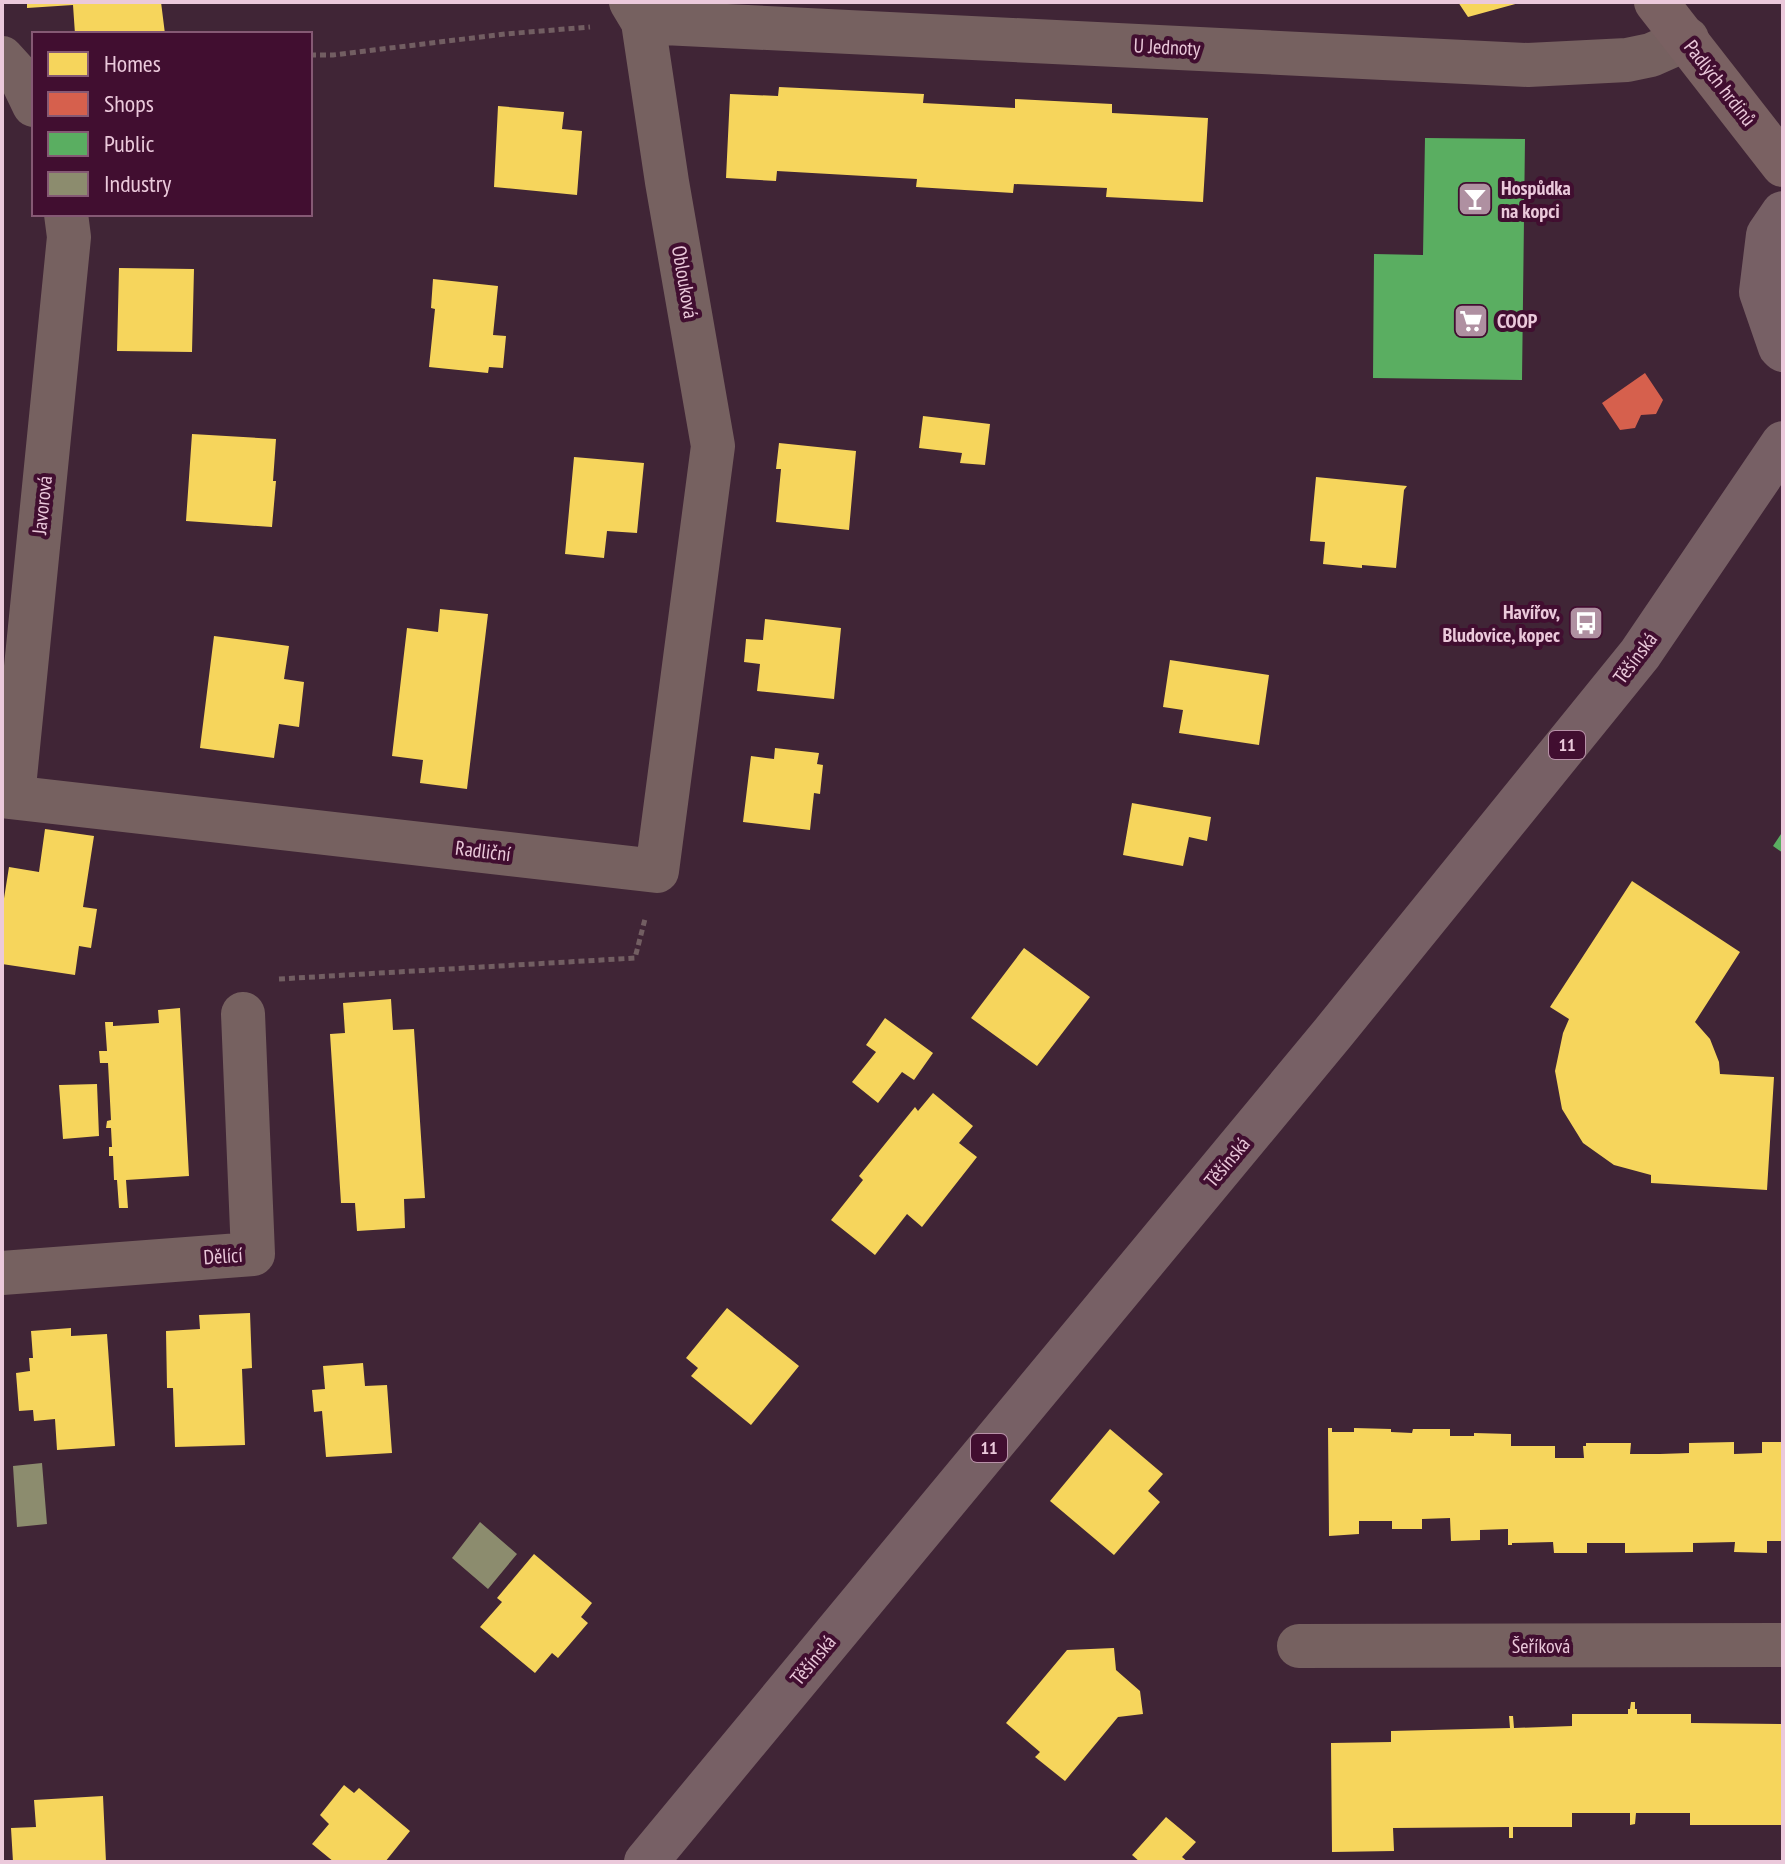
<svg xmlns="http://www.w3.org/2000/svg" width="1785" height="1864" viewBox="0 0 1785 1864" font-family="'PT Sans Narrow',sans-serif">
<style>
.homes{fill:#f6d55c}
.shops{fill:#d6604d}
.public{fill:#5aae61}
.industry{fill:#8c8c6e}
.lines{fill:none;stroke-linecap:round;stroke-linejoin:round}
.path{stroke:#725e62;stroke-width:5;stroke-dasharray:6 4;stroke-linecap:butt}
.street{stroke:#766160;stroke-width:44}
.secondary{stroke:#7a6162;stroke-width:44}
.primary{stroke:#776065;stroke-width:44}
.labels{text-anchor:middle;stroke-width:8;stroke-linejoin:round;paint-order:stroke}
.shield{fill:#410e30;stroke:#b891a8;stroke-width:2}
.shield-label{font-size:18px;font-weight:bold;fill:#ebc9db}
.street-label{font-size:20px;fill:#ebc9db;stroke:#410e30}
.poi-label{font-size:20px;font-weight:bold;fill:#ebc9db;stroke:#410e30;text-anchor:start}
</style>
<rect width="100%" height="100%" fill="#402536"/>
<path class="homes" d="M27,2h134l4,32h-90l-2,-29 -46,3z
M1458,2h61v1l-51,14z
M779,87l145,7 -1,9 92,5v-9l97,5v9l96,5 -5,84 -97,-5 1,-9 -93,-4 -1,9 -97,-6 1,-8 -140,-8 -1,10 -50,-3 4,-84 48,2z
M498,106l66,6 -2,17 20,2 -5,64 -83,-8z
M119,268l75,1 -2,83 -75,-1z
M433,279l65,7 -5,49 13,1 -3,32 -14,-1 -1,6 -59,-6 6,-58 -4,-1z
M923,416l67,8 -5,41 -25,-2 2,-10 -43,-5z
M192,434l84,5 -3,42h3l-4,46 -86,-6z
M779,443l77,8 -7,79 -73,-8 5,-53h-5z
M574,457l70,6 -7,70 -30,-2 -3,27 -39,-4z
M1316,477l91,9 -3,4 -8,78 -34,-3v3l-39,-4 2,-22 -15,-1z
M440,609l48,5 -21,175 -47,-6 3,-23 -31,-4 15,-128 31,4z
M765,619l76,9 -7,71 -77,-8 3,-27 -16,-2 2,-23 17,1z
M214,636l75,10 -5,33 20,3 -5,45 -20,-3 -5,34 -74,-10z
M1170,660l99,15 -10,70 -80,-12 4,-23 -20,-3z
M775,748l44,5 -2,11 6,1 -3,29 -6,-1 -4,37 -67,-8 8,-66 23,3z
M1132,803l79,14 -4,24 -18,-4 -6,29 -60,-11z
M45,829l49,7 -11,71 14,2 -6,39 -12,-2 -4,29 -73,-11v-53l7,-44 30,5z
M1632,881l108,71 -45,70 15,17 9,23 1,12 54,3 -7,113 -116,-7v-8l-37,-10 -31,-22 -21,-34 -7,-38 8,-38 6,-14 -19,-12z
M1024,948l66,49 -53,69 -66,-48z
M391,999l2,31 21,-1 11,169 -21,1 1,29 -48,3 -2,-28h-14l-11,-169 15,-1 -2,-30z
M180,1008l9,168 -63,4 2,28h-9l-2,-28h-3l-1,-24h-4v-9h3l-1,-19h-5l1,-7 4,-1 -3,-57h-8l-1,-12h8l-2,-29h8v4l46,-3 -1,-13z
M885,1018l48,35 -19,27 -12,-8 -24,31 -26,-21 24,-30 -10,-7z
M97,1084l2,52 -36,3 -4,-54z
M933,1093l40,33 -14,17 18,14 -55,70 -15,-13 -32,41 -44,-35 32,-40 -4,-4 56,-69 3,4z
M727,1308l72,58 -48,59 -60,-49 7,-8 -12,-10z
M250,1313l2,55 -10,1 3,76 -70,2 -2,-59h-6l-1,-57 34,-2 -1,-14z
M71,1328v8l36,-2 8,112 -58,4 -2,-31 -21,2 -1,-11 -14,1 -3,-38 14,-2 -1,-13h4l-2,-27z
M363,1363l2,23 22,-1 5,68 -66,4 -4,-46 -8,1 -2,-22 13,-1 -2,-23z
M1328,1428h4v4h22v-4l37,1v3l21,1 1,-4h37v7h24v-3l37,1v12h44v12h29l-1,-12h3v-3h45l-1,11h30l29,-1v-10l45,-1v12l28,-1v-11h21v99h-16v12l-33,-1 1,-10 -42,1v9l-68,1v-10h-38v10h-33l-1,-11 -41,1v2h-4v-16l-28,1v10l-29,1 -1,-23 -28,1v10h-30v-8h-33v13l-30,2z
M1110,1429l53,45 -15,17 12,11 -46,53 -64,-54z
M534,1554l58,49 -11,14 7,6 -30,35 -6,-5 -17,20 -55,-46 22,-25 -5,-4z
M1114,1648l2,22 24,21 3,23 -25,3 -53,64 -30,-24 5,-5 -34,-29 61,-73z
M1631,1702h4v7h2v5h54v9l92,1v101h-93v-12h-54l-1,11 -5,1v-12h-58v14h-59v11h-4v-11l-116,1 1,23 -62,1 -1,-109 60,-1v-11l119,-3 -1,-12h4l1,12 58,-2v-12h56v-5h2z
M344,1785l10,8 5,-5 51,43 -25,31h-51l-22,-18 17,-20 -9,-9z
M103,1796l3,66h-93l-2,-34 25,-1 -2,-27z
M1166,1817l30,25 -14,15 6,5h-48l-8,-7z"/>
<path class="shops" d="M1645,373l18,27 -7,14 -15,1 -6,13 -15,2 -18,-27z"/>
<path class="public" d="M1425,138l100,1 -3,241 -149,-2 1,-124 49,1z
M1783,831v22l-10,-7z"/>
<path class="industry" d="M42,1463l5,61 -30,3 -4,-61z
M480,1522l37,32 -29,35 -36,-31z"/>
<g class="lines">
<path class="path" d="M310,55h23l172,-21 85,-7
M279,979l356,-21 10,-39"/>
<path class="street" d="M643,22l885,43 99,-5 24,-5 36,-16
M2,58l20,22 12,25
M2,796l655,75 56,-425 -46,-264 -24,-160 -12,-20
M13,797l56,-560 -3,-23
M2,1273l251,-19 -10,-240
M1299,1646l484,-1"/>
<path class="secondary" d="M1656,2l127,163"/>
<path class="primary" d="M1783,213l-15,22 -7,57 19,55 3,3
M646,1862l687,-829 307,-379 143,-211"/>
</g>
<defs>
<g id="bar-square" transform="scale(1.8)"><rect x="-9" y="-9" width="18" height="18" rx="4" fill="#af90a1" stroke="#410e30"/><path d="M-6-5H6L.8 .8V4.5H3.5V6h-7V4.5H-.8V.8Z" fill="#fff"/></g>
<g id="supermarket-square" transform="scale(1.8)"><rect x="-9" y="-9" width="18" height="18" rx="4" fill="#af90a1" stroke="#410e30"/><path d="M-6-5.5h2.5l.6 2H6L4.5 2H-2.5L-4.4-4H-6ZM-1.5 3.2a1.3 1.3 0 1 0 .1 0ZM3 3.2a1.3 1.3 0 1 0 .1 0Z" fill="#fff"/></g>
<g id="bus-square" transform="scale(1.8)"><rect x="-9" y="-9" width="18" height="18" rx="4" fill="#af90a1" stroke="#410e30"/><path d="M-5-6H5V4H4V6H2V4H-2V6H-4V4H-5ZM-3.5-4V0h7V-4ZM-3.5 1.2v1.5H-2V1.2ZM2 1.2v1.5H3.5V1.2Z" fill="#fff"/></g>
</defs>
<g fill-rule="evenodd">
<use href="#bar-square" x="1475" y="199"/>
<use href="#supermarket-square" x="1471" y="321"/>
<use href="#bus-square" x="1586" y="623"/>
</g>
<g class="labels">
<g class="shield">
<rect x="1549" y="731" width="36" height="28" rx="6"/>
<rect x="971" y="1434" width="36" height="28" rx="6"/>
</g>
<g class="shield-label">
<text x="1567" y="751">11</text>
<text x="989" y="1454">11</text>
</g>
<g class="street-label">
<text transform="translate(1167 47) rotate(3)" y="7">U Jednoty</text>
<text transform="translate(1720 83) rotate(52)" y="7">Padlých hrdinů</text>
<text transform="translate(685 282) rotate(80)" y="7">Oblouková</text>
<text transform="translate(42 505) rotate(-84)" y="7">Javorová</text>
<text transform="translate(1635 658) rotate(-53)" y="7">Těšínská</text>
<text transform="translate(483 851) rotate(7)" y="7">Radliční</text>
<text transform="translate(1227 1162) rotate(-50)" y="7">Těšínská</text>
<text transform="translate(223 1256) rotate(-4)" y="7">Dělící</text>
<text x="1541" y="1653">Šeříková</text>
<text transform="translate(813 1660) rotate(-50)" y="7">Těšínská</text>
</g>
<g class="poi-label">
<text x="1501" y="195">Hospůdka<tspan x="1501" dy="23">na kopci</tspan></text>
<text x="1497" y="328">COOP</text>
<text x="1560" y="619" text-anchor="end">Havířov,<tspan x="1560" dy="23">Bludovice, kopec</tspan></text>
</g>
</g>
<rect width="1785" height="1864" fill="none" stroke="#ebc9db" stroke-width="8"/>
<rect x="32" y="32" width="280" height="184" fill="#410e30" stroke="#855974" stroke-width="2"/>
<rect x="48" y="52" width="40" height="24" fill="#f6d55c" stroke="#855974" stroke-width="2"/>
<text x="104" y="72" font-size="24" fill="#ebc9db">Homes</text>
<rect x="48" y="92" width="40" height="24" fill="#d6604d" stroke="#855974" stroke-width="2"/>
<text x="104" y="112" font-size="24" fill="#ebc9db">Shops</text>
<rect x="48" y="132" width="40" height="24" fill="#5aae61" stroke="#855974" stroke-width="2"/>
<text x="104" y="152" font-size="24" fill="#ebc9db">Public</text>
<rect x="48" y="172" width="40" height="24" fill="#8c8c6e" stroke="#855974" stroke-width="2"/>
<text x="104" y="192" font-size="24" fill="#ebc9db">Industry</text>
</svg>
